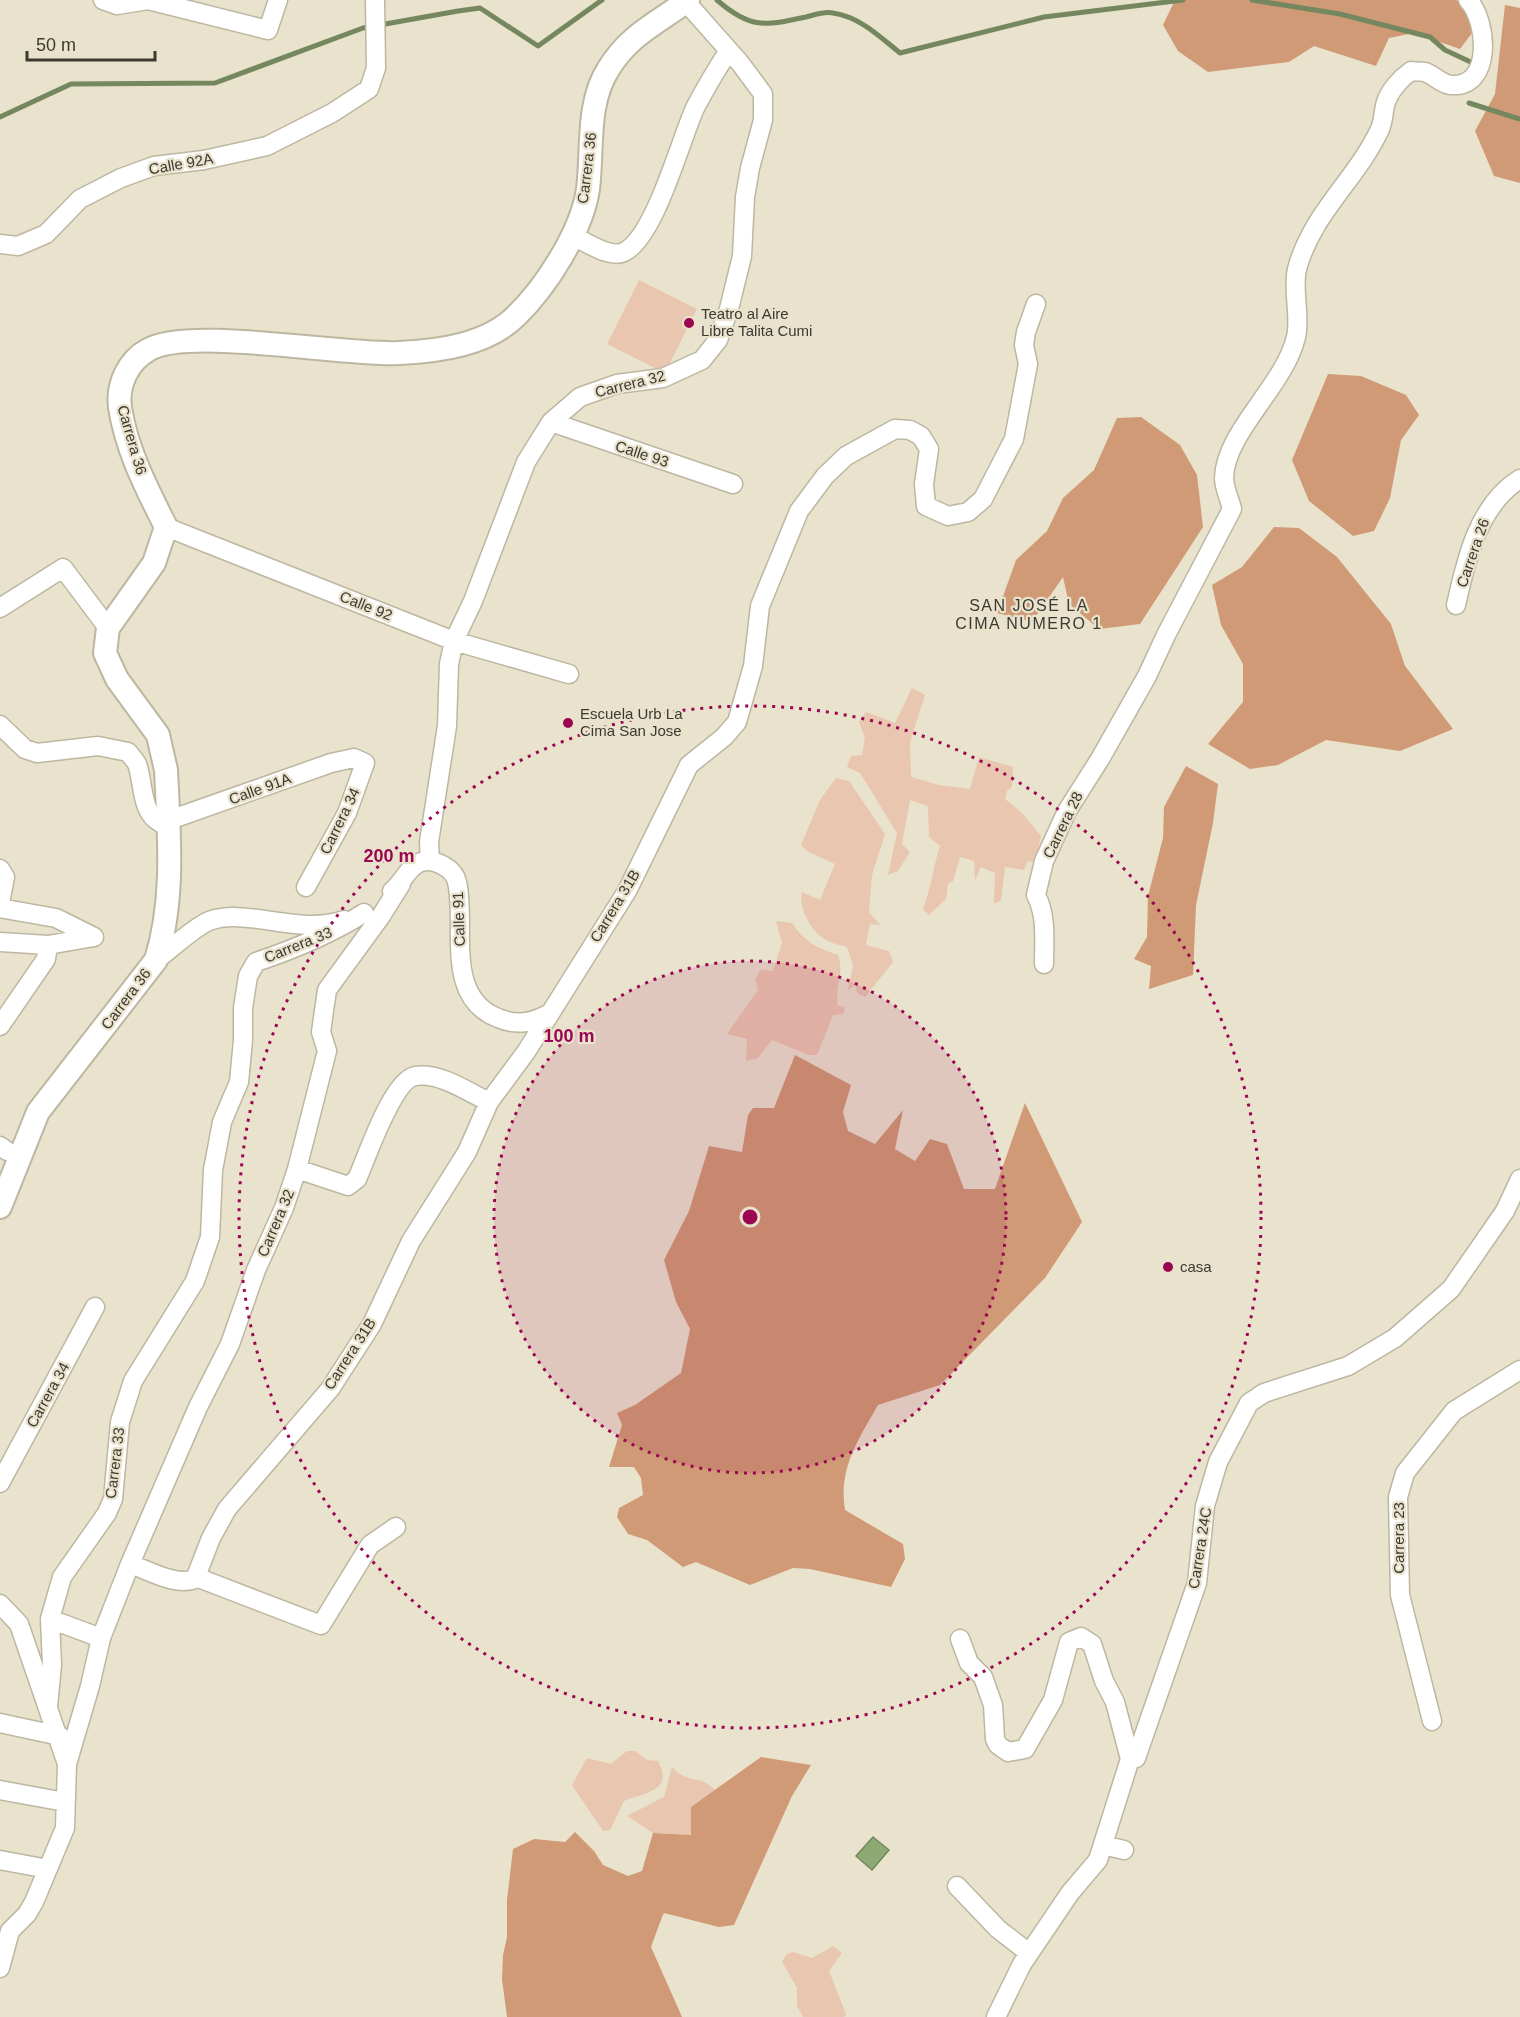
<svg xmlns="http://www.w3.org/2000/svg" width="1520" height="2017" viewBox="0 0 1520 2017" font-family="Arial,sans-serif">
<style>
.green{fill:#e9c6af}
.forest{fill:#cf9a75}
.water{fill:#8ea973;stroke:#75875f;stroke-width:1.5}
.lines{fill:none;stroke-linecap:round;stroke-linejoin:round}
.stream{stroke:#75875f;stroke-width:5}
.minor-casing{stroke:#bdb7a1;stroke-width:21}
.major-casing{stroke:#bdb7a1;stroke-width:26}
.minor{stroke:#fff;stroke-width:18}
.major{stroke:#fff;stroke-width:22}
.ring{fill:none;stroke:#9c0551;stroke-width:3;stroke-dasharray:3 6}
.poi-dot{fill:#9c0551;stroke:#e9e2cc;stroke-width:2}
.labels{text-anchor:middle;stroke-width:4.5;stroke-linejoin:round;paint-order:stroke}
.street-label{font-size:15px;fill:#3c3931;stroke:#e9e2cc}
.poi-label{font-size:15px;fill:#3c3931;stroke:#e9e2cc;text-anchor:start}
.neighbourhood-label{font-size:16px;letter-spacing:1.5px;fill:#3c3931;stroke:#e9e2cc}
.centre{fill:#9c0551;stroke:#e9e2cc;stroke-width:3}
.ring-label{font-size:18px;text-anchor:middle;font-weight:bold;fill:#9c0551;stroke:#e9e2cc;stroke-width:4.5;stroke-linejoin:round;paint-order:stroke}
</style>
<rect width="100%" height="100%" fill="#e9e2cc"/>
<path class="green" d="M639,280l58,29 -32,64 -58,-29z
M912,688l13,7 -15,47 1,35 28,8 31,4 9,-32 34,10 -1,20 -5,4 -2,8 17,14 19,23 -6,26 -7,-1 -4,9 -19,-3 -4,33 -7,4 1,-31 -14,-6 -6,13 -1,-19 -14,-4 -7,24 -5,3 -2,15 -17,16 -6,-6c8,-21 10,-41 17,-63l-11,-9 -1,-31 -18,-6 -8,44 8,8 -12,19 -10,4 9,-42 -37,-60 -13,-6 4,-11 11,-1 3,-17 -6,-16 7,-10 29,11z
M836,778l13,3 36,53 -13,41 -3,37 11,13 -10,-1 -4,21 23,6 4,11 -28,35 -7,-3 -3,-9 -7,5 5,-25 -6,-18c-6,-2 -13,-3 -19,-6 -16,-8 -30,-32 -26,-49l18,8 15,-36 -26,-12 -8,-7 19,-45z
M776,921l16,2c11,17 26,26 46,32 7,18 -4,32 0,51l7,1 -2,7 -10,1 -16,40h-8l-37,-15 -14,18 -12,3 1,-22 -20,-5 31,-44 -3,-10 5,-10 13,1 9,-28z
M627,1751h8l12,9 11,1c16,30 -12,31 -34,40l-14,29 -7,1 -31,-46 15,-27 24,6z
M672,1767c14,17 31,8 43,23l-24,17 1,28 -39,-2 -26,-17 37,-19z
M833,1946l9,7 -13,18 17,43 -2,3h-41l-6,-11v-18l-15,-26 5,-8 6,-2 19,6z"/>
<path class="forest" d="M1175,0h281l7,3 15,22 -18,24 -46,-16 -25,5 -13,28 -62,-20 -25,16 -81,10 -30,-21 -15,-26z
M1505,5l15,3v175l-26,-7 -19,-45 20,-37z
M1328,374l33,2 45,19 13,20 -18,25 -11,58 -16,33 -21,5 -44,-35 -17,-41z
M1141,417l39,28 17,30 6,52 -63,97 -41,5 -30,-25 -6,-27 -31,45 -35,-9 19,-53 31,-29 16,-33 31,-28 23,-52z
M1274,527l25,1 38,29 54,67 14,42 48,63 -53,22 -74,-11 -48,25 -28,4 -42,-25 35,-42v-38l-22,-39 -9,-40 30,-18z
M1186,766l32,18 -5,39 -17,82 -3,70 -44,14 2,-23 -17,-7 13,-22 1,-41 15,-58 1,-31z
M795,1055l56,30 -8,27 5,19 27,13 28,-34 -8,39 20,12 15,-22 17,5 17,45h31l30,-86 57,119 -37,56 -105,107 -62,20c-19,34 -40,63 -33,105l58,34 2,15 -14,28 -81,-18 -17,-1 -43,17 -54,-23 -13,5 -36,-27 -19,-6 -11,-17 2,-9 24,-13 -2,-17 -7,-11h-25l13,-42 -5,-12 18,-8 46,-32 9,-44 -14,-27 -12,-42 25,-49 20,-65 33,6 6,-37 5,-7h21z
M761,1757l50,8 -19,31 -58,129 -15,2 -55,-14 -2,4 -11,30 31,70h-175l-5,-38 1,-24 4,-18v-37l6,-51 21,-10 31,3 10,-10 19,19 9,14 25,11 14,-5 11,-38 38,2v-28z"/>
<path class="water" d="M873,1837l16,13 -17,20 -16,-14z"/>
<g class="lines">
<path class="stream" d="M717,0c33,29 48,26 89,17 8,-2 19,-6 27,-4 27,4 46,23 67,40l144,-36 139,-17
M1252,0l88,14 90,23 15,13 30,14
M1469,103l51,16
M0,117l71,-33 144,-1 148,-55 95,-17 22,-3 58,38 64,-46"/>
<g class="minor-casing">
<path id="minor" d="M103,0l14,5 31,-5 120,30 10,-30
M573,236c13,6 37,23 51,16 31,-15 56,-111 71,-144 10,-19 21,-38 33,-56
M0,244l18,2 28,-12 34,-35 41,-21 33,-12 50,-6 63,-14 65,-33 37,-24 7,-21 -1,-68
M551,422l182,62
M166,527l288,114 115,33
M1456,605c10,-45 22,-100 64,-126
M0,608l63,-40 45,60
M0,725l25,24 12,4 61,-7 30,6c3,4 7,8 9,12 7,18 3,49 24,59l170,-60 23,-5 11,5 -18,50 -41,74
M430,861l-1,-19 18,-116 2,-62 5,-23 19,-40 53,-139 25,-40 29,-25 37,-13 46,-6 39,-18 16,-20 11,-31 13,-53 3,-59 5,-29 13,-48v-26l-23,-31 -54,-61
M0,869l5,8 -5,26
M392,891c11,-8 16,-25 29,-29 13,-4 33,6 36,20 10,42 -14,115 41,136 19,8 34,5 52,-5
M0,908l56,10 38,19
M0,942l48,3 46,-8
M156,960c14,-10 37,-32 53,-39 37,-14 90,15 135,-1
M1044,964c0,-23 3,-48 -8,-69l8,-34 23,-50 33,-52 47,-83 19,-41 66,-126c-2,-9 -8,-21 -8,-31 1,-46 61,-93 72,-141 5,-21 -4,-46 1,-68 15,-56 60,-90 83,-140 4,-9 3,-18 6,-27 4,-12 15,-24 25,-31 5,1 10,0 14,1 9,3 16,12 26,13 42,3 37,-64 17,-85
M0,1026l46,-67 2,-14
M0,1146l7,5
M297,1169l51,17 9,-7c10,-22 35,-98 58,-103 25,-4 53,16 74,26
M0,1483l95,-176
M130,1564l68,-157 32,-63 26,-74 28,-62 13,-39 30,-118 -6,-19 6,-42 54,-74 20,-32
M196,1577l125,48 49,-80 26,-18
M0,1604l19,20 48,140 -2,64 -31,74 -7,12 -17,17 -10,37
M50,1619l51,19
M960,1639l9,24 14,14 10,28 2,34 3,6 10,7 17,-3 28,-49 16,-58 12,-5 11,7 12,37 11,21 15,57
M48,1706l4,-41 -2,-46 12,-42 45,-64 6,-14 7,-77 13,-41 62,-100 15,-44 3,-67 9,-48 17,-40 4,-42v-32l5,-32 8,-14c39,-13 73,-27 108,-49
M1432,1721l-32,-126 -2,-98 7,-24 49,-62 66,-41
M0,1723l60,13
M67,1764l23,-78 11,-48 29,-74c18,6 47,23 65,15l16,-41 16,-29 103,-120 42,-65 39,-83 56,-89 22,-50 37,-50 101,-161 62,-126 35,-28 13,-15 16,-56 7,-60 39,-95 26,-35 21,-20 49,-27 15,1 11,6 8,13 -5,35 2,22 22,10 20,-4 15,-13 31,-60 14,-75 -4,-19 2,-13 10,-28
M0,1790l65,12
M1103,1845l21,5
M0,1860l48,9
M957,1886l41,43 31,24
M996,2017l26,-53 48,-71 28,-33 32,-101 6,-1 61,-175 8,-77 13,-44 31,-59 15,-10 84,-27 47,-28 56,-49 54,-78 15,-32"/>
</g>
<g class="major-casing">
<path id="major" d="M0,1207l38,-95 118,-152c19,-61 13,-126 10,-190l-8,-35 -41,-56 -12,-26 3,-25 46,-65 12,-36c-19,-38 -40,-78 -46,-120 -3,-22 8,-46 28,-57 39,-24 197,6 252,3 39,-2 87,-8 116,-37 30,-29 66,-85 72,-127 5,-40 -2,-86 21,-121 21,-34 49,-45 79,-68"/>
</g>
<use href="#minor" class="minor"/>
<use href="#major" class="major"/>
</g>
<circle cx="750" cy="1217" r="256" fill="#9c0551" fill-opacity=".12"/>
<g class="ring">
<circle cx="750" cy="1217" r="256"/>
<circle cx="750" cy="1217" r="511"/>
</g>
<g class="poi-dot">
<circle cx="689" cy="323" r="6"/>
<circle cx="568" cy="723" r="6"/>
<circle cx="1168" cy="1267" r="6"/>
</g>
<g class="labels">
<g class="street-label">
<text transform="translate(181 164) rotate(-10)" y="5">Calle 92A</text>
<text transform="translate(587 168) rotate(-83)" y="5">Carrera 36</text>
<text transform="translate(630 384) rotate(-14)" y="5">Carrera 32</text>
<text transform="translate(132 440) rotate(74)" y="5">Carrera 36</text>
<text transform="translate(642 454) rotate(18)" y="5">Calle 93</text>
<text transform="translate(1473 553) rotate(-71)" y="5">Carrera 26</text>
<text transform="translate(366 606) rotate(22)" y="5">Calle 92</text>
<text transform="translate(260 789) rotate(-20)" y="5">Calle 91A</text>
<text transform="translate(340 821) rotate(-64)" y="5">Carrera 34</text>
<text transform="translate(1063 825) rotate(-64)" y="5">Carrera 28</text>
<text transform="translate(615 906) rotate(-59)" y="5">Carrera 31B</text>
<text transform="translate(459 919) rotate(-92)" y="5">Calle 91</text>
<text transform="translate(298 945) rotate(-22)" y="5">Carrera 33</text>
<text transform="translate(126 999) rotate(-53)" y="5">Carrera 36</text>
<text transform="translate(276 1223) rotate(-67)" y="5">Carrera 32</text>
<text transform="translate(350 1354) rotate(-57)" y="5">Carrera 31B</text>
<text transform="translate(48 1395) rotate(-61)" y="5">Carrera 34</text>
<text transform="translate(115 1463) rotate(-83)" y="5">Carrera 33</text>
<text transform="translate(1399 1538) rotate(-90)" y="5">Carrera 23</text>
<text transform="translate(1200 1548) rotate(-81)" y="5">Carrera 24C</text>
</g>
<g class="poi-label">
<text x="701" y="319">Teatro al Aire<tspan x="701" dy="17">Libre Talita Cumi</tspan></text>
<text x="580" y="719">Escuela Urb La<tspan x="580" dy="17">Cima San Jose</tspan></text>
<text x="1180" y="1272">casa</text>
</g>
<g class="neighbourhood-label">
<text x="1029" y="611">SAN JOSÉ LA<tspan x="1029" dy="18">CIMA NUMERO 1</tspan></text>
</g>
</g>
<circle cx="750" cy="1217" r="9" class="centre"/>
<g class="ring-label">
<text x="389" y="862">200 m</text>
<text x="569" y="1042">100 m</text>
</g>
<path d="M27 51v9h128v-9" fill="none" stroke="#3c3931" stroke-width="3"/>
<text x="36" y="51" font-size="18" fill="#3c3931" stroke="#e9e2cc" stroke-width="4.5" paint-order="stroke">50 m</text>
</svg>
